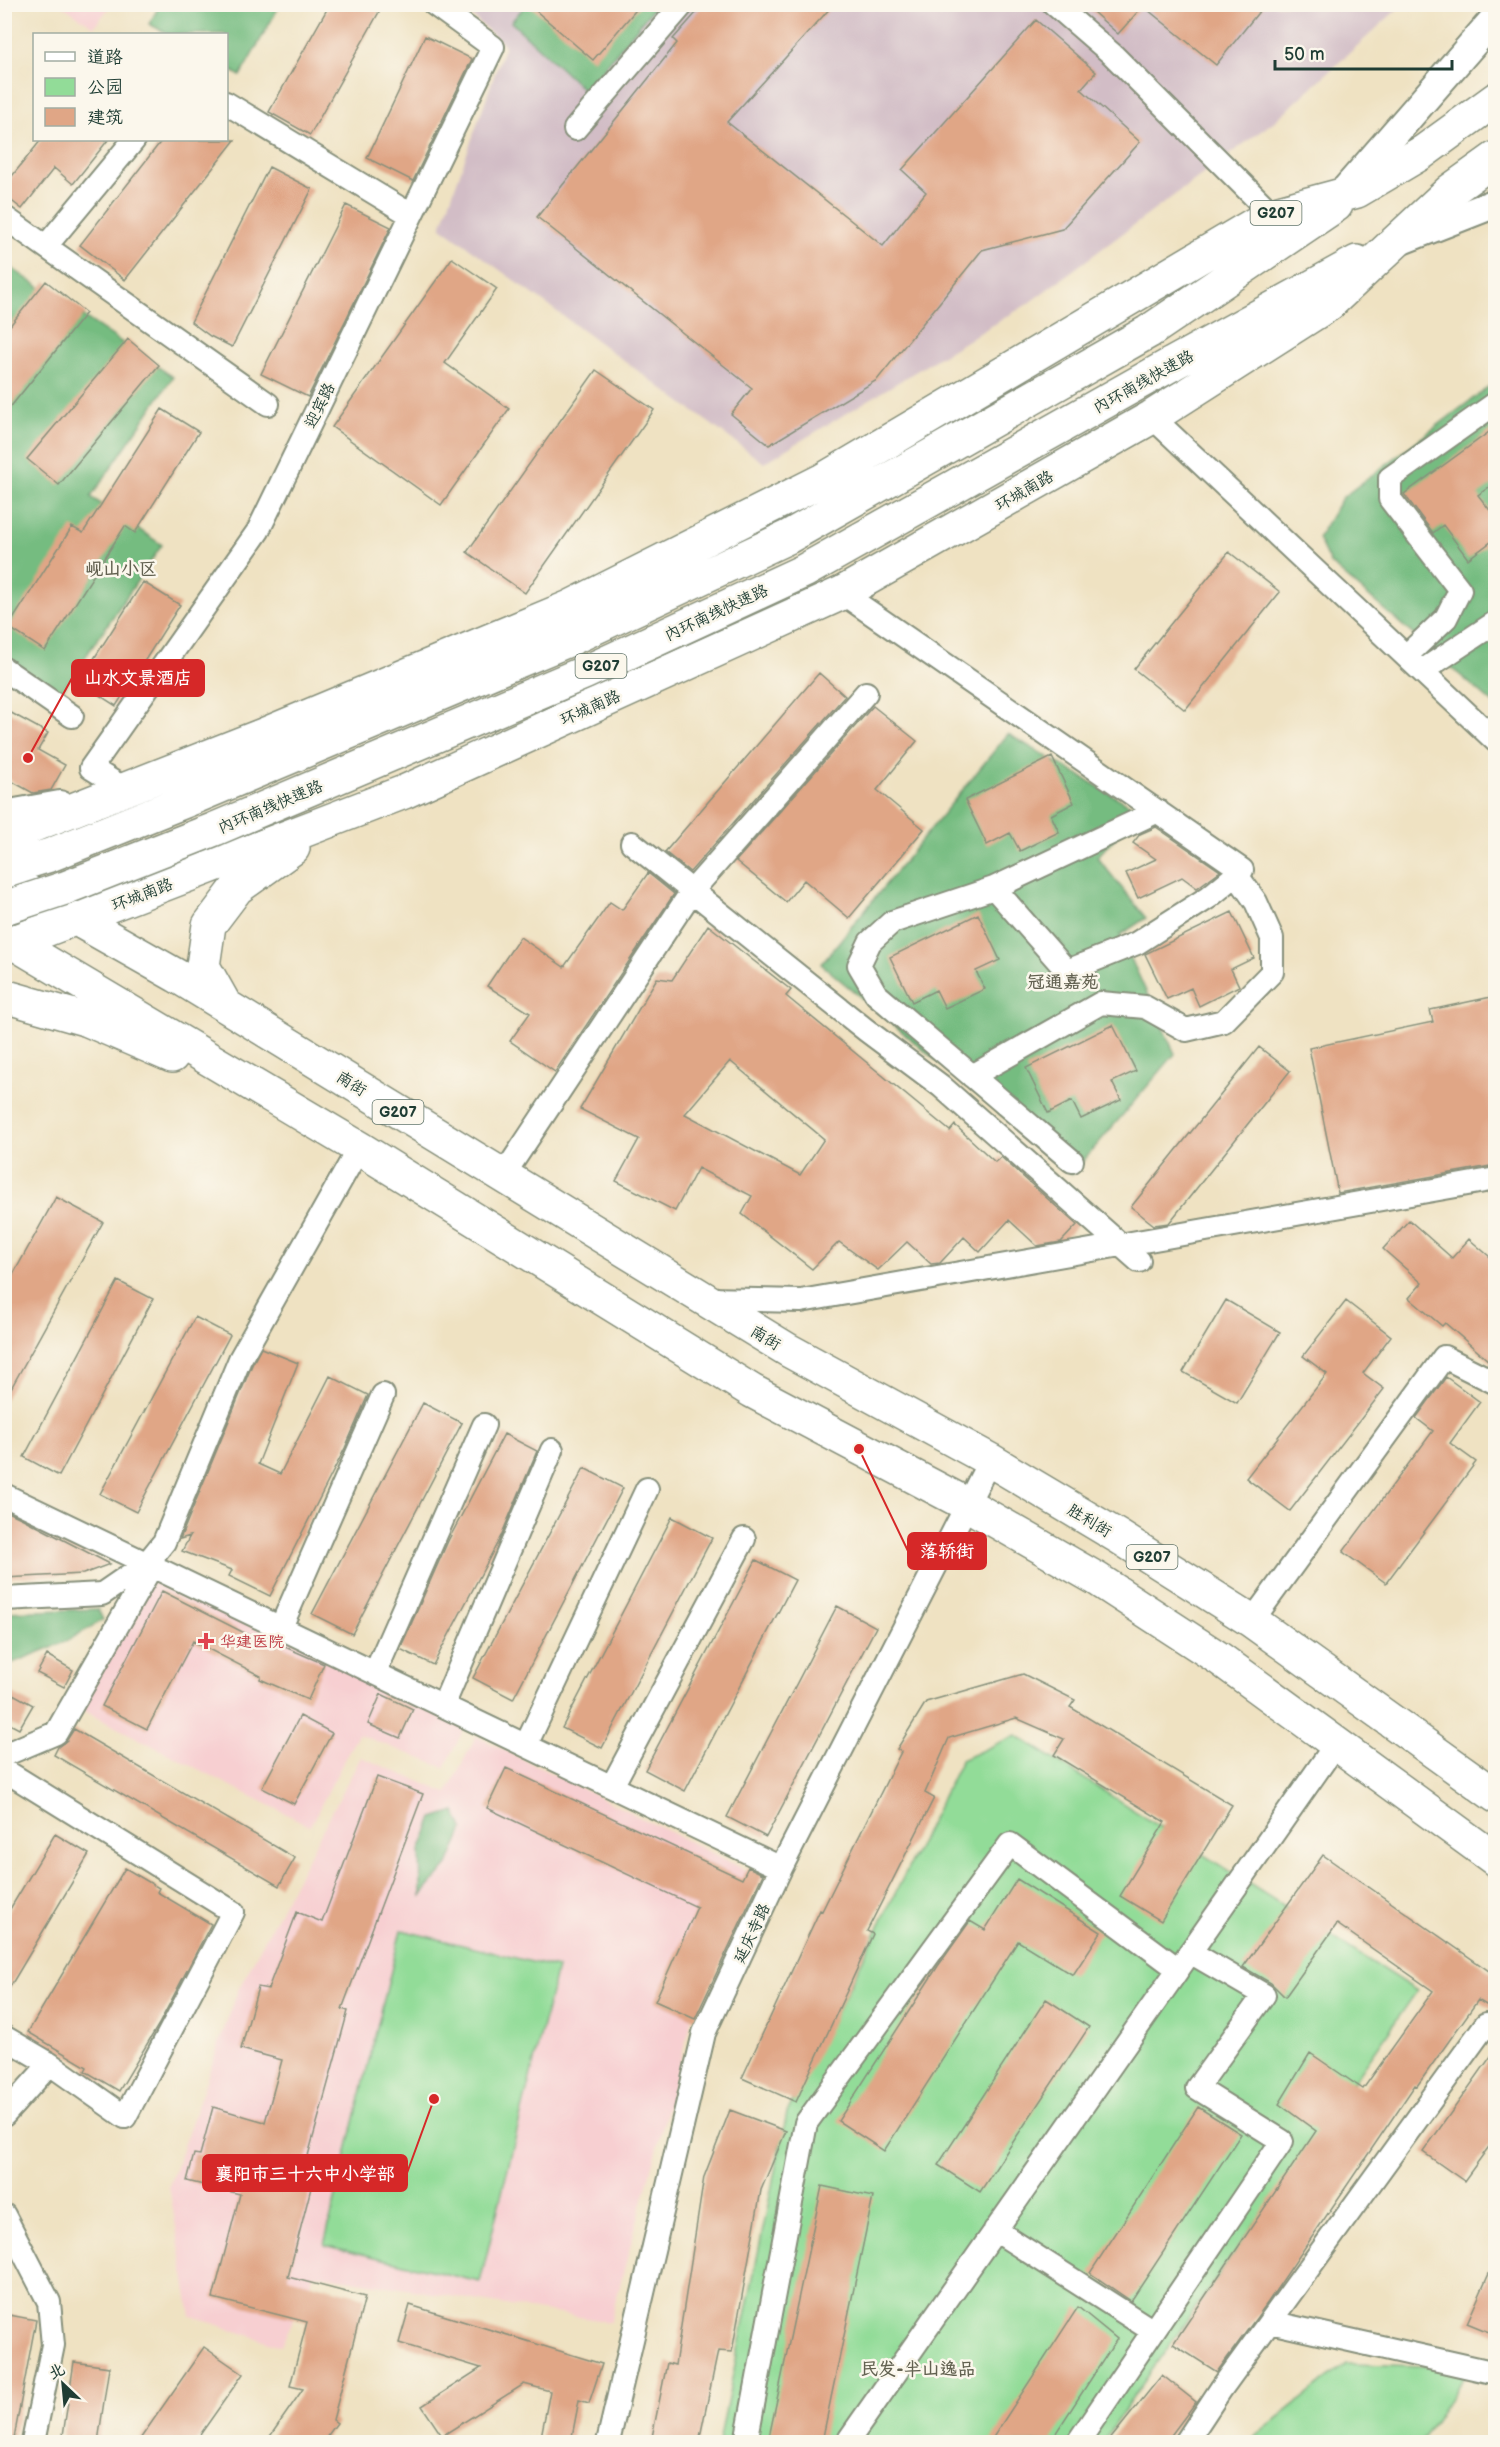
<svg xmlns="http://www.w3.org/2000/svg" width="1500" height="2447" viewBox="0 0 1500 2447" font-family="'Balsamiq Sans','LXGW WenKai TC',sans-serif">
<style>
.built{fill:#f7cfd1}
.industrial{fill:#d2bdc6}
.green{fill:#92dc98;stroke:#588c66;stroke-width:1.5}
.forest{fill:#75bc80;stroke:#4a7c5a;stroke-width:1.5}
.building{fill:#e0a686;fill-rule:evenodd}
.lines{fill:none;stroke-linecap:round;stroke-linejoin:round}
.minor-casing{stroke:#87907b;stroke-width:26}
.major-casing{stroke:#87907b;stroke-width:32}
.highway-casing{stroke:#87907b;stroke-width:36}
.minor{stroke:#fff;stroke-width:22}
.major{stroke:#fff;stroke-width:28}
.highway{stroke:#fff;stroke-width:33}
.highway-bridge-casing{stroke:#87907b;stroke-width:36;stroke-linecap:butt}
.highway-bridge{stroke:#fff;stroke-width:33}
.health-dot{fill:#e0444e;stroke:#fbf7ec;stroke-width:2}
.labels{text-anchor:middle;stroke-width:5;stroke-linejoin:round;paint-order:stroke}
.shield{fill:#fbf7ec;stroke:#61756b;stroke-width:1.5}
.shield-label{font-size:15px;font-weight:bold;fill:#1f3d34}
.street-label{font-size:16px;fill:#1f3d34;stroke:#fbf7ec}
.health-label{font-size:16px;fill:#be3a42;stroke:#fbf7ec;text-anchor:start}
.neighbourhood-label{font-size:18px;font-weight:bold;fill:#636251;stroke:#fbf7ec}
.leader{fill:none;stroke:#d62828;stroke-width:2}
.callout-dot{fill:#d62828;stroke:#fbf7ec;stroke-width:2}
.callout{fill:#d62828;stroke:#d62828;stroke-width:2}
.callout-label{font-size:18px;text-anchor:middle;font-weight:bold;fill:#fff}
</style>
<rect width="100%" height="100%" fill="#fbf7ec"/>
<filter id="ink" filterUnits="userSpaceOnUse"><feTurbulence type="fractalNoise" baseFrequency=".0167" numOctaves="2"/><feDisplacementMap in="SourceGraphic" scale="12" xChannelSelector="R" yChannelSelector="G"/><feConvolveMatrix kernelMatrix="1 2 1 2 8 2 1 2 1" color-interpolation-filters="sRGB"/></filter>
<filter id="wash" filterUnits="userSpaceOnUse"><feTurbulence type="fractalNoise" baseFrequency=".008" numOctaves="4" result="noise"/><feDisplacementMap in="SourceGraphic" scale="24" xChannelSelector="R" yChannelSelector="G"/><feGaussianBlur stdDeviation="1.35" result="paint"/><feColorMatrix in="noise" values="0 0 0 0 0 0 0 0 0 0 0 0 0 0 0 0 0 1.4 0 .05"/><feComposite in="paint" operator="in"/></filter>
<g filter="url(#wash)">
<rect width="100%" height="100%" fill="#efe2c2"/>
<path class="built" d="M61,5h50l-17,22z
M155,1574l311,150 -21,44 -87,-34 -48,92 -230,-117z
M476,1736l286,142 -69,135 -83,309 -296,-48 -33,72 -90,-30 -22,-130 69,-196 123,-233 86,36z"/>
<path class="industrial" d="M459,5h943l-126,115 -250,185 -262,158 -323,-236 64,-182z"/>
<path class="green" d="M1016,1735l401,256 -315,451h-383l68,-329 174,-353z
M401,1930l156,38 -77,314 -156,-37z
M1346,2364l125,3 -51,75h-172z"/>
<path class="forest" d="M160,5v-1l120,1 -40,71 -13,-8 -1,-34h-58l-19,-10z
M526,5h130l-71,86 -74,-69z
M4,263l169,114 -82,120 71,48 -102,149 -55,-37z
M1495,382v323l-165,-142 -12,-25 24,-40z
M1008,734l132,77 -43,46 49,61 -26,17 55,119 -103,120 -251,-210z
M98,1609l5,11 -36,21 -62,25v-54z
M455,1811l8,18 -15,36 -27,31 -1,-45 13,-33z"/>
<g id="blocks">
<path class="building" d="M330,4h36l13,8 -69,123 -41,-23z
M528,4h113l-48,56z
M704,4h130l-107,118 156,124 43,-54 -24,-22 134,-150 60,52 -15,17 59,53 -78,87 -80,21 -105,130 -108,65 -38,-31 21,-26 -215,-171 140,-174 -4,-4z
M1084,4h181l-49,61 -73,-59 -25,28z
M425,36l47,23 -59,122 -46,-23z
M41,140h67l-35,44 -19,-16 -32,41 -18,-14v-9z
M162,140h73l-110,140 -45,-35z
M269,167l43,22 -80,158 -22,-11 -19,-14z
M346,205l45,22 -83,170 -47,-23z
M452,258l45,31 -52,74 64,46 -68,96 -109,-78z
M46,281l40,32 -82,102v-82z
M128,339l31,26 -100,120 -32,-26z
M596,370l58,40 -129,183 -58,-41z
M162,409l37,23 -64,101 -10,-7 -80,125 -37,-24 64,-100 11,6z
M1496,427v55l-18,13 18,23v20l-28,21 -25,-34 -10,8 -29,-39z
M1229,552l51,40 -95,118 -51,-41z
M143,582l37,23 -64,101 -37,-24z
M819,673l26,23 -155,176 -25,-20z
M873,706l44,35 -40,49 47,39 -75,89 -45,-38 -18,22 -50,-41z
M4,709l44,24 -10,17 27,15 -14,25 -18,3 -29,-16z
M1052,757l22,46 -23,12 8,17 -39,19 -10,-18 -23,12 -22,-45z
M1156,827l64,44 -23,17 -15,-11 -44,21 -12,-25 30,-14 -23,-16 7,-9z
M648,873l26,21 -119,178 -45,-31 20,-28 -43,-27 33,-49 44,30 46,-65 12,8z
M1232,912l22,46 -23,11 8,17 -40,20 -8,-18 -24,11 -22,-45z
M978,914l22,46 -24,11 9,18 -40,19 -9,-18 -24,12 -22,-45z
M708,925l83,65 -5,6 164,135 5,-6 40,37 6,-5 76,68 -16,17 -24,4 -28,-26 -29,32 -16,-15 -24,26 -9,1 -24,-22 -29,28 -39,-28 -27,27 -70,-55 10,-18 -54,-28 -23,43 -59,-30 23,-42 -59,-30 77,-131 15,2zM730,1061l94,78 -24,36 -115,-61z
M1496,996v169l-158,28 -29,-145 124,-26 -3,-12z
M1113,1025l23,46 -24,11 9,18 -40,19 -9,-18 -24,12 -22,-45z
M1259,1047l31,24 -121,152 -15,2 -23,-18z
M56,1197l47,25 -99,179v-110z
M1409,1220l43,38 17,-19 27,23v105l-51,-44 -3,3 -33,-28 13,-15 -39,-34z
M118,1281l35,18 -94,177 -35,-19z
M1226,1300l54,32 -43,71 -54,-31z
M1346,1301l45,35 -28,37 21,16 -94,122 -44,-33 81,-104 -24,-18z
M195,1317l35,18 -94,177 -36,-18z
M261,1348l37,15 -40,101 22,10 50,-98 38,19 -23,53 -75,148 -41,-20 3,-6 -50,-19 8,-15 -10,3 72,-174z
M1446,1377l34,25 -30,41 26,19 -90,121 -43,-31 90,-121 -17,-13z
M423,1403l39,20 -110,211 -40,-20z
M504,1434l33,17 -36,85 -68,129 -33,-16 48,-108z
M584,1468l39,20 -110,211 -40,-21z
M4,1510l19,9 87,45 -27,10 -79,4z
M672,1517l40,21 -110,210 -40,-20z
M756,1560l39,20 -110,211 -40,-21z
M162,1591l112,57 2,-5 48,21 -16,36 -48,-21 1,-3 -68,-35 -46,88 -45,-23z
M837,1606l39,21 -110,210 -39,-20z
M47,1655l26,15 -9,17 -27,-14z
M1023,1674l52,26 -5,7 162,98 -71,116 -41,-25 45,-74 -111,-67 10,-16 -48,-21 -67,20 -24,55 9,5 -67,133 6,3 -77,168 -54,-24 78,-168 2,1 79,-159 -4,-3 29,-47z
M4,1689l29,16 -14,24 -15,-8z
M381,1694l32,15 -13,29 -32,-14z
M300,1716l32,17 -38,71 -32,-16z
M74,1729l221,129 -16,28 -225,-131 4,-8 9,-7z
M506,1768l236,111 6,-12 15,7 -68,145 -40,-18 42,-94 -210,-99z
M377,1777l46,17 -81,215 6,2 -47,170 11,3 -24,93 77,20 -32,123 4,3 -14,19h-57l37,-53 -13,-3 17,-64 -94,-24 27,-104 -53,-13 7,-27 6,1 13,-48 52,15 17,-62 -41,-11 17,-62 10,2 29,-77 25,10z
M55,1834l34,20 -85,143v-78z
M1323,1855l173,121v35l-18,-11 -61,86 -2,-1 -147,217 -51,70 -44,-28 143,-213 -37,-27 31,-51 53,36 70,-98 -96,-67 -52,73 -14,-14 -28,-16z
M125,1868l34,20 -2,4 54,32 -52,100 -40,67 -34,-20 2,-4 -59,-35z
M1017,1879l84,53 -28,43 -55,-34 -134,210 -46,-30 100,-155 32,-45 15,9z
M1046,1999l43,28 -109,165 -42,-27z
M1496,2049v88l-32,44 -41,-29z
M1198,2107l43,27 -110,167 -41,-28z
M730,2110l56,21 -25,59 -29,162 -14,-1 -19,91h-48l16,-79 8,2 29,-188z
M822,2186l51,11 -42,201 -9,44h-54z
M1496,2258v77l-29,-12z
M410,2305l192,59 -13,39 -10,-3 -8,42h-31l10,-51 -26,-7 -82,52 -20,-30 59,-38 -82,-25z
M1078,2307l39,32 -67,103h-60z
M4,2314l32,6 -22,118 -10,-1z
M204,2347l39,27 -48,68h-57z
M74,2362l35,5 -11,75h-36z
M1162,2375l34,27 -30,40h-58z"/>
</g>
</g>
<g filter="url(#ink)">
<use href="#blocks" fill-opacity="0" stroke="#87907b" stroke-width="1.5"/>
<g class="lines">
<g class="minor-casing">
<path id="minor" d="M1054,4l59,51 159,159
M226,103l185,112
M575,129l108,-125
M4,217l264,187
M46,246l88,-106
M1152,417l344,324
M842,593l400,277 -33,27 -72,46 -70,28 -73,-83
M1406,656l40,-38 14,-28 -70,-91v-21l106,-75
M4,669l68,47
M1422,671l74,-49
M125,789l-34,-21 167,-237 235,-484 -59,-43
M632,843l234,187 75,56 198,175
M972,1076l129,-73 44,4 41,23 38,-9 48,-49v-34l-16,-36 -20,-28
M1072,1161l-196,-167 -17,-29 11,-23 22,-20 102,-34 164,-77
M503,1176l189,-285 174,-198
M707,1299l94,2 695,-122
M4,1495l777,373
M4,1599l98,-5 45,-31 17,-21 76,-183 119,-211
M1252,1621l192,-264 52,26
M281,1627l102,-232
M375,1673l109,-248
M443,1706l109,-256
M526,1745l121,-256
M4,1755l52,-22 98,-171
M4,1770l229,142 -108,205 -75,-53
M612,1786l132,-247
M4,2037l46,27 -46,51
M4,2215l45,87 4,43 -20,97
M995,2230l158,101
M1270,2322l226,51
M608,2442l96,-409 77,-165 209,-408
M746,2442l60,-319 204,-279 168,125
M848,2442l2,-4 486,-694
M1078,2442l204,-301 -85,-53 67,-93 -74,-43
M1186,2442l35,-53 265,-365 10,6"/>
</g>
<g class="major-casing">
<path id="major" d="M1341,195l155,-178
M1399,241l97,-38
M4,815l56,-10"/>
</g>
<g class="highway-casing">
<path id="highway" d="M1170,365l187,-103
M4,837l259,-102 307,-128 253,-127 449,-266 85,-23 66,-39 73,-53
M4,869l46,-14 145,-58 373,-157 220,-103 360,-205 188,-127
M4,878l173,98 611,374 202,110 129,77 133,84 244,175
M4,937l355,211 393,243 216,114 129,74 123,80 276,201
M4,946l400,-154 438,-199 310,-176 177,-113 121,-113 46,-33
M4,996l84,24 84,36
M225,1005l-22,-39 6,-41 28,-37 56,-40"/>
</g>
<use href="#minor" class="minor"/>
<use href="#major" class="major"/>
<use href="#highway" class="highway"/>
<g class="highway-bridge-casing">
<path id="highway-bridge" d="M4,908l61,-20 150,-59 371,-157 218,-101 366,-206"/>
</g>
<use href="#highway-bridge" class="highway-bridge"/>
</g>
</g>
<path class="health-dot" d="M203 1632h6v6h6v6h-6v6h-6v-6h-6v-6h6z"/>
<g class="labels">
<g class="shield">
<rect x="1250.5" y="201" width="51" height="24" rx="4.5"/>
<rect x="575.5" y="654" width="51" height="24" rx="4.5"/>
<rect x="372.5" y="1100" width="51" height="24" rx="4.5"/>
<rect x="1126.5" y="1545" width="51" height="24" rx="4.5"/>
</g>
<g class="shield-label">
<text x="1276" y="218">G207</text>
<text x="601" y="671">G207</text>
<text x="398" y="1117">G207</text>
<text x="1152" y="1562">G207</text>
</g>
<g class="street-label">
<text transform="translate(1143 381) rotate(-29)" y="6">内环南线快速路</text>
<text transform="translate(319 405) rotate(-64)" y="6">迎宾路</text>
<text transform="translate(1024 490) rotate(-30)" y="6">环城南路</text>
<text transform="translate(716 612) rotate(-25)" y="6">内环南线快速路</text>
<text transform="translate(590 707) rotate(-24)" y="6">环城南路</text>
<text transform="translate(270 806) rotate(-23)" y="6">内环南线快速路</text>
<text transform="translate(142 894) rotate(-21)" y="6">环城南路</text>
<text transform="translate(352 1083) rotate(32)" y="6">南街</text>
<text transform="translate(766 1337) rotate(31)" y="6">南街</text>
<text transform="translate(1090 1520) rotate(31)" y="6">胜利街</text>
<text transform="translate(751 1933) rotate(-65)" y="6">延庆寺路</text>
</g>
<g class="health-label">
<text x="220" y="1647">华建医院</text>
</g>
<g class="neighbourhood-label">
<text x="121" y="575">岘山小区</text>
<text x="1063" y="988">冠通嘉苑</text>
<text x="918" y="2375">民发-半山逸品</text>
</g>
</g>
<path class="leader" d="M28 758L72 678M859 1449L908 1551M434 2099L407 2173"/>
<g class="callout-dot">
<circle cx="28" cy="758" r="6"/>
<circle cx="859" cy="1449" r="6"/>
<circle cx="434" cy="2099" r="6"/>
</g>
<g class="callout">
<rect x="72" y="660" width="132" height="36" rx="6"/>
<rect x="908" y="1533" width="78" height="36" rx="6"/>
<rect x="203" y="2155" width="204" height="36" rx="6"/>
</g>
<g class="callout-label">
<text x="138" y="684">山水文景酒店</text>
<text x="947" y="1557">落轿街</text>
<text x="305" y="2180">襄阳市三十六中小学部</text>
</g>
<rect width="1500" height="2447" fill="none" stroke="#fbf7ec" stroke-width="24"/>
<rect x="33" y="33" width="195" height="108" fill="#fbf7ec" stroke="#a3ada2" stroke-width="1.5"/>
<rect x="45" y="52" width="30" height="9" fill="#ffffff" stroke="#a3ada2" stroke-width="1.5"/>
<text x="87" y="63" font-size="18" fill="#1f3d34">道路</text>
<rect x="45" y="78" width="30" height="18" fill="#92dc98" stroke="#a3ada2" stroke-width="1.5"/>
<text x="87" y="93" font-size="18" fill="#1f3d34">公园</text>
<rect x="45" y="108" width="30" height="18" fill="#e0a686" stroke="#a3ada2" stroke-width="1.5"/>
<text x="87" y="123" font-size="18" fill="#1f3d34">建筑</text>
<g transform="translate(63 2384) rotate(334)" stroke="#fbf7ec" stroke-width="4.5" paint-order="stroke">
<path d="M0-4.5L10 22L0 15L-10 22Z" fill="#1f3d34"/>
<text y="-9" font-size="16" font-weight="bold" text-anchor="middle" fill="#1f3d34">北</text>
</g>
<path d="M1275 60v9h177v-9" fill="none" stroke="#1f3d34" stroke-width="3"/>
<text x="1284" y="60" font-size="18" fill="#1f3d34" stroke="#fbf7ec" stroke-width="4.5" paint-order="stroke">50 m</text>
</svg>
